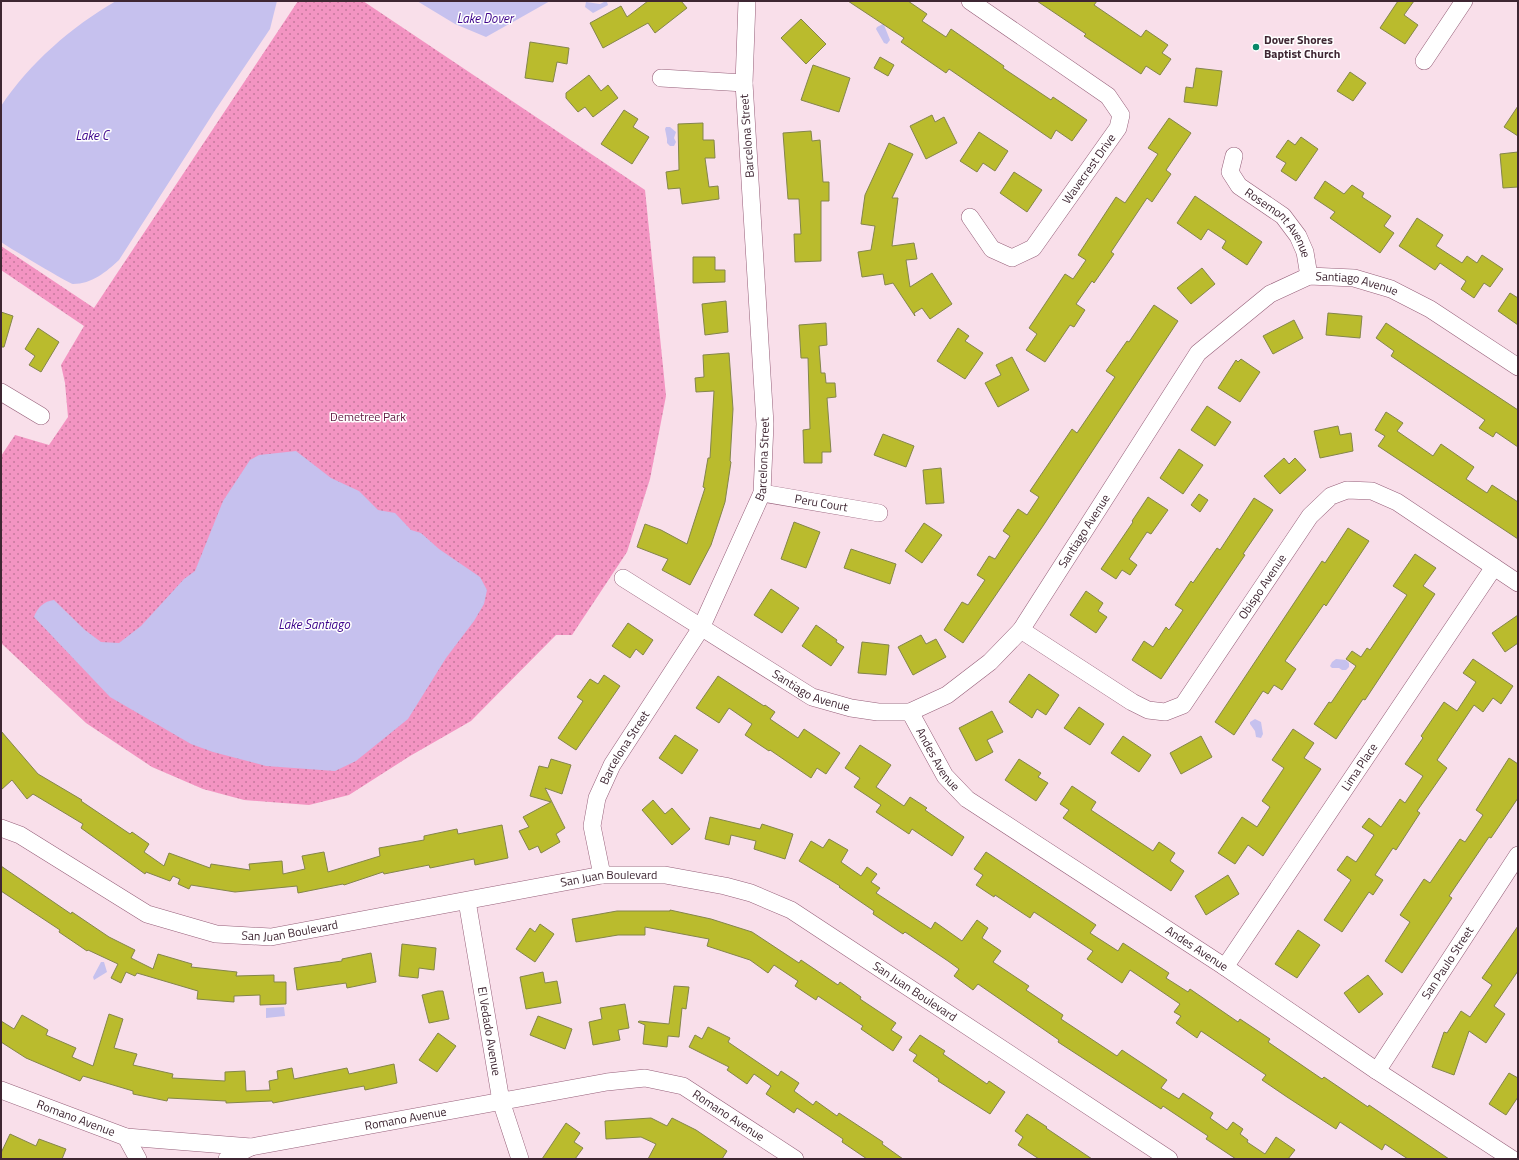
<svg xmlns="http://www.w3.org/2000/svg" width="1519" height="1160" viewBox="0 0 1519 1160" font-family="'Titillium Web',sans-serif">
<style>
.park{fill:url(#park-dots)}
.water{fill:#c6c1ee}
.building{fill:#babb2d;stroke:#84854b}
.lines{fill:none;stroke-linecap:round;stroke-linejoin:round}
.minor-casing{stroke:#965f79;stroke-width:18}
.minor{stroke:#fff;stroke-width:17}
.poi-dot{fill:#098769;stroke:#fff;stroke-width:1.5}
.labels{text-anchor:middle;stroke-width:3;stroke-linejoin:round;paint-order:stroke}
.poi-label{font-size:12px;font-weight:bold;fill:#3e2632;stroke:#fff;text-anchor:start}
.street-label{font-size:12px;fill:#3e2632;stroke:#fff}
.park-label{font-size:12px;fill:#5e173f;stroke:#fff}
.water-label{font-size:13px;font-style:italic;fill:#3d058c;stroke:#fff}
</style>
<defs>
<pattern id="park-dots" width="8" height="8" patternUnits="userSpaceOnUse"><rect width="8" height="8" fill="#f394c2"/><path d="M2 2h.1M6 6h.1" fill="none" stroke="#c6799e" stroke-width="1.8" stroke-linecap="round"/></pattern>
</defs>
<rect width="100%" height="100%" fill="#f9dfea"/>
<path class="park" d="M298,1h65l282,189 21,206 -16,83 -23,73 -55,83h-16l-85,86 -61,35 -61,39 -40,10 -65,-5 -41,-11 -51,-22 -66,-44 -85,-80v-187l14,-21 34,10 19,-28 -3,-34 -4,-18 23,-39 -83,-56v-24l93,62z"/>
<path class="water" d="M116,1h161l-7,28 -54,80 -97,151c-13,12 -27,24 -46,24 -5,-1 -65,-37 -72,-42v-136c29,-43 70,-79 115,-105z
M417,1h133l-64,36 -31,-13z
M586,2l14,2 4,-2h3l1,3 -15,8 -8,-6z
M883,24l1,1 6,15 -3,4 -3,-1 -8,-14 1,-2z
M666,127h4l6,5 -2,6 2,4 -2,4h-4l-3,-3v-4l-2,-10z
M296,451l35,27 28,13 19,19 17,3 16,17 10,3 18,16 41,28 7,13 -3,14 -10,17 -28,37 -38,61 -52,42 -21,10 -69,-5 -53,-14 -22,-8 -81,-47 -76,-80c3,-9 10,-16 20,-17l31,30 16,12 18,1 22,-17 43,-47 11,-8 28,-70 27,-41 9,-5z
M1336,659l10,1 3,3v4l-3,3h-4l-3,-2h-7l-2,-2 2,-4z
M1255,719l6,3 2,12 -2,4 -5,-1 -1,-6 -5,-7v-2z
M101,962h3l3,10 -13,8 -1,-3z
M284,1007l1,9 -19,2v-10z"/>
<path class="building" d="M648,1h33l6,7 -32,25 -7,-10 -45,25 -13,-25 31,-17 6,11z
M848,1h60l19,13 -5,7 24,16 5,-8 53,37 -1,2 48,32 2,-3 34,23 -15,21 -16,-11 -5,9 -102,-70 -3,4 -45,-31 3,-4z
M1037,1h60l-3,4 47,32 5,-7 22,15 -6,8 9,6 -11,16 -14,-9 -5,8 -57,-38 2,-2z
M1398,1h16l-10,14 14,10 -13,19 -25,-16z
M801,19l25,25 -20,20 -25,-26z
M530,42l39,6 -2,16 -10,-2 -4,20 -28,-4z
M880,57l14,8 -6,11 -14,-8z
M813,65l37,13 -11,34 -38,-12z
M1196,68l26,3 -5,35 -33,-4 2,-15 7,1z
M1350,72l16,11 -13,18 -16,-10z
M589,75l12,16 7,-6 10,13 -25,19 -8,-10 -7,5 -12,-14v-5z
M1518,106v30l-14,-9z
M624,110l14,9 -5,8 16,10 -17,27 -31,-20z
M932,115l3,7 9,-5 13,26 -31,16 -16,-33z
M1169,118l22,15 -25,37 5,4 -19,28 -5,-4 -36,54 3,2 -20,29 -2,-2 -16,23 9,6 -11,17 -4,-2 -25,37 -19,-12 11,-16 -8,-6 36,-54 8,5 13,-19 -8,-5 38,-58 9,6 33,-49 -10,-6z
M703,123v17h11l1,18h-10l4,29 9,-1 1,13 -37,5 -2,-16 -12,1 -2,-17 13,-2 -1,-46z
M811,131l1,10 8,-1 3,42h6v19h-8v60l-26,1 -1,-28h7l-2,-35h-11l-5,-66z
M979,132l29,19 -13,20 -12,-8 -6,9 -17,-11z
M1301,137l17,12 -22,32 -15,-10 5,-8 -10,-6 12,-17 7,5z
M889,143l24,11 -21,44h6l-6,48 22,-3 3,16 -11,1 4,27 22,-14 20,31 -22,15 -8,-11 -8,5 1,3 -22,-33 -8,2 -2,-11 -21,3 -4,-25 13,-2 4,-24 -14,-2 4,-29z
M1518,152v35l-15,1 -3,-34z
M1014,172l28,18 -15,22 -27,-19z
M1325,181l19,13 8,-9 12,8 -2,4 29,19 -7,10 10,7 -14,20 -50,-35 5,-6 -21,-14z
M1195,196l67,46 -15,23 -25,-17 4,-7 -18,-12 -7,11 -24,-17z
M1417,218l26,17 -7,11 26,17 5,-7 10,7 5,-8 21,14 -13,18 -6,-4 -10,15 -13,-9 5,-8 -26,-18 -5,7 -36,-24z
M693,257h22v13h10v12l-32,1z
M1202,268l13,16 -24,20 -14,-16z
M1510,293l8,5v27l-20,-14z
M726,301l2,31 -23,3 -3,-31z
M1154,305l24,16 -135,205 -80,117 -19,-13 18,-28 6,3 17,-25 -8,-5 12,-19 6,3 15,-23 -7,-5 15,-22 9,6 12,-18 -9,-6 42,-62 5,4 38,-56 -9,-6 21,-30 2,1z
M1,312l12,4 -9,31h-3z
M1328,313l34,3 -2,22 -34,-3z
M1294,320l9,18 -30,16 -10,-18z
M826,323l1,22 -8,1 2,27h4l1,10h9l1,14 -9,1 4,54h-9v11h-18l-1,-33 7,-1 -2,-71h-7l-2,-33z
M1386,323l132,87v37l-22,-15 -3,5 -14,-9 6,-8 -94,-64 3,-5 -18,-13z
M38,328l21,14 -18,30 -12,-7 6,-9 -10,-7z
M958,328l11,8 -4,5 18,12 -18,26 -28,-18z
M729,353l4,56 -3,52 1,1 -6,40 -14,43 -21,40 -28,-15 6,-11 -31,-12 8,-23 16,6 26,14 18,-56 -2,-1 5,-29h2l4,-67 -18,1 -1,-14 9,-1 -1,-22z
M1012,357l17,33 -31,17 -13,-24 16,-8 -5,-10z
M1241,359l19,13 -20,30 -22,-14 18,-28 2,2z
M1207,406l24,16 -16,24 -24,-16z
M1386,412l17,11 -6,8 36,25 8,-12 33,23 -8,12 21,14 5,-8 26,17v37l-140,-93 7,-10 -10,-6z
M1338,426l2,9 11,-2 2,18 -33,7 -6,-27z
M883,434l31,12 -8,21 -32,-12z
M1179,449l24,16 -20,29 -23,-16z
M1284,458l5,6 6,-6 11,12 -26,24 -16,-18z
M941,468l3,35 -18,1 -3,-34z
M1199,494l9,6 -8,12 -9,-7z
M1148,497l20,13 -17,24 -4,-2 -18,27 8,6 -7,10 -8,-5 -6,9 -15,-10 32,-47 -1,-1z
M1254,498l19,12 -30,44 2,1 -84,124 -29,-19 12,-19 9,6 13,-20 3,3 14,-20 -8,-5 16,-24 2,2 24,-35 3,2z
M794,522l26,10 -14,36 -25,-9z
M924,523l18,12 -20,28 -17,-12z
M1348,528l21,13 -43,65 -2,-2 -39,57 11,8 -14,21 -8,-5 -6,9 -5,-3 -29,44 -19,-13 107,-161 3,2z
M851,549l45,15 -6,20 -46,-16z
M1415,554l21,14 -13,18 12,8 -70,106 -2,-1 -27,40 -22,-15 15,-22 2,1 25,-37 -10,-7 6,-8 9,6 6,-9 3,2 37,-55 -14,-9z
M771,589l28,19 -17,25 -28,-18z
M1086,591l17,12 -5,8 9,6 -11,16 -26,-18z
M1518,615v28l-13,9 -13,-19z
M628,623l25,17 -10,15 -7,-6 -6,9 -18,-12z
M816,625l21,15 -1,2 8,5 -13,19 -29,-20z
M921,635l5,9 10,-5 10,18 -33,18 -15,-28z
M862,642l27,3 -3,30 -28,-2z
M1473,659l40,27 -12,18 -8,-6 -10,14 -9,-7 -37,55 10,8 -30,43 3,2 -24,37 -3,-2 -18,27 8,5 -10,15 -4,-3 -27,40 -18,-12 27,-40 -14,-10 10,-14 9,6 18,-27 -12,-8 7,-9 12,9 19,-28 5,4 18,-27 -18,-12 18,-26 -2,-2 23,-34 13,9 19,-29 -13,-9z
M1029,674l30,21 -13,20 -9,-6 -5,9 -23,-16z
M604,675l16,11 -44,64 -18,-12 25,-37 -6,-4 13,-18 8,5z
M718,676l46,30 1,-1 10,7 -5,7 28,19 6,-9 36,24 -14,21 -9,-6 -6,10 -41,-28 -1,1 -24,-16 7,-11 -23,-16 -10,15 -23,-15z
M1079,707l25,17 -14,21 -26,-17z
M992,711l11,21 -16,8 6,12 -17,9 -17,-33z
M1293,729l21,14 -10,15 17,11 -58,87 -15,-11 -13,19 -17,-11 24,-36 15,10 13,-20 -8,-6 22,-33 -12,-8z
M1,731l37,43 44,26 -1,1 49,33 2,-2 17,12 -5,8 20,14 5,-13 41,15 1,-4 39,6 -1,-6 33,-3 1,13 22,-5 -3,-13 22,-4 4,20 52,-16 -1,-8 45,-8v-4l33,-7 1,5 44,-9 6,33 -33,7 -1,-6 -44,9 -1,-3 -45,9 -1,-2 -39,13 -1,-1 -45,9 -1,-7 -62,6 -44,-7 -2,4 -11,-5 2,-5 -7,-3 -3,5 -24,-9 -1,2 -64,-46 2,-4 -50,-30 -6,5 -15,-19 -11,10z
M675,735l23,15 -16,24 -23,-16z
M1123,736l28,19 -12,17 -28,-19z
M1201,736l11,21 -31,17 -11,-21z
M860,745l31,20 -15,22 28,19 6,-9 17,11 -2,2 39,27 -12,19 -40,-27 -3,5 -33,-22 5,-7 -27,-18 6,-9 -15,-10z
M1509,758l9,6v34l-27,40 -2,-1 -40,59 3,2 -50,75 -17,-12 25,-39 -10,-7 24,-36 6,4 30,-44 5,3 18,-27 -7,-5z
M551,759l20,6 -9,29 -17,-6 20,40 -9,6 4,8 -19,11 -3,-7 -9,4 -10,-19 10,-4 -6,-10 28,-15 -21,-6 9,-30 9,2z
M1019,759l22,14 -3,4 10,6 -12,18 -31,-21z
M1072,786l24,16 -5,8 62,41 6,-9 16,11 -5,8 14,10 -13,20 -108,-73 6,-8 -9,-6z
M653,800l12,14 7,-6 18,21 -18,16 -30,-35z
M710,817l50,12 2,-5 31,10 -8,25 -31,-10 2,-8 -25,-6 -2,10 -24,-6z
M829,839l19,11 -7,12 20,14 6,-9 10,7 -6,8 9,6 -4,5 55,36 4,-7 27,19 15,-21 11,8 -6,10 19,13 -8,11 36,24 -3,4 37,25 -2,4 56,37 5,-6 45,30 -6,8 18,11 4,-6 30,20 -3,5 17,12 6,-8 10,7 -3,5 8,6 -1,2 18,12 11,-17 19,13 -7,9h-52l-30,-20 2,-3 -45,-30 -2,3 -103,-67 1,-2 -81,-56 -5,6 -19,-14 5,-7 -11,-8 -43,-29 -2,2 -30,-20 1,-3 -35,-24 1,-1 -41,-25 12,-20 12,7z
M986,852l110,73 -6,8 28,18 5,-8 46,30 -3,5 22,14 2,-3 48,33 2,-3 30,20 -2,3 54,37 2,-2 44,30 1,-2 80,54h-41l-23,-15 -3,6 -42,-28 -4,7 -49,-32 -25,-17 4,-5 -65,-44 -4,7 -21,-15 5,-7 -7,-4 6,-8 -50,-34 -8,13 -35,-24 6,-8 -59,-39 -4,6 -35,-23 -1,2 -18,-12 7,-10 -9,-6z
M1,866l70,48 1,-2 37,25 26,13 -4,8 22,11 5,-15 34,10 -1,3 46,5 -1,4 38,-1v7h12v22l-26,1v-10l-26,1v6l-37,-3 1,-8 -61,-18 -2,3 -9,-4 -5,11 -10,-5 7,-14 -30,-14 -1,1 -28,-19 1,-2 -59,-39z
M1228,875l11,19 -33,21 -11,-19z
M670,910l41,9 41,13 47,31 2,-3 37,25 2,-3 21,15 -1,2 36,24 -5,7 11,7 -9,14 -32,-22 2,-3 -45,-30 -2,4 -21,-14 3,-5 -24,-16 -6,8 -18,-13 -43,-14 2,-7 -64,-12v8h-27l-42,7 -4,-23 45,-8h53z
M540,924l14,10 -19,28 -19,-13 14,-21 5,4z
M1518,926v45l-24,35 11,8 -19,29 -17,-12 -15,44 -22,-8 12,-35 3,1 14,-22 9,6 22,-32 -10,-7z
M1298,930l22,15 -23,33 -22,-14z
M402,944l34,4 -2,22 -15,-2 -1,10 -19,-2z
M371,953l5,29 -29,6 -1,-5 -49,7 -3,-22 48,-7v-2z
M543,972l2,11 12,-2 4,22 -35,6 -6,-32z
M1368,975l15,19 -24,19 -15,-20z
M674,986l15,1 -3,22 -4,-1 -3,29 -11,-1 -1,11 -24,-3 2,-19 -7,-3 1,-1 30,3z
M438,991h5l6,28 -20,4 -7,-28z
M625,1004l4,24 -11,2 2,10 -27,5 -4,-23 13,-3 -2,-11z
M109,1014l14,5 -9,29 23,6 -4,11 40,9 -1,4 53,3v-9l20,-1 1,20 24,-1 -1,-9 9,-2 -1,-8 15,-3 2,11 53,-11 2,6 45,-10 3,19 -32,7 -1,-4 -91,17 -1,-2 -46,2v-2l-58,-3 -1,3 -34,-7v-3l-50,-15 -3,5 -54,-23 -25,-16v-21l13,8 8,-14 26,15 -2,5 30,13 -4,9 21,9z
M538,1016l34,13 -7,20 -35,-14z
M708,1027l22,11 -2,4 50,34 3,-5 18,12 -5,8 19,14 3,-4 21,15 2,-3 44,29 -1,2 21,15h-36l-25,-17 1,-3 -46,-31 -3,5 -28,-19 5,-8 -17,-12 -7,10 -20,-14 2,-3 -40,-20 6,-12 7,4z
M438,1033l18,13 -19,26 -18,-12z
M920,1035l25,16 -2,3 44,30 2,-3 16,11 -15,22 -52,-33 1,-2 -26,-18 4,-6 -8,-5z
M1509,1073l9,5v19l-12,18 -17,-11z
M1027,1114l20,13 -1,1 46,31h-53l-21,-14 5,-8 -8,-6z
M651,1118l16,8 5,-8 24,12 31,21 -5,8h-74l8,-15 -15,-7 -35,2 -1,-18z
M566,1123l14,10 -6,9 9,6 -8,11h-33z
M10,1134l26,12 3,-7 27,10 -4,10h-61v-6z"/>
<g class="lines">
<g class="minor-casing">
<g id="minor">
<path d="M1424,61l40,-60"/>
<path d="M661,78l83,5"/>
<path id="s1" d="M1234,156l-4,16 9,14 44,30 15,20 7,16 4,24"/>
<path id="s2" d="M970,217l22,32 20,9 21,-10 85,-120 3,-13 -13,-19 -138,-95"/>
<path d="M1,392l40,24"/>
<path id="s3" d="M762,493l117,20"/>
<path id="s4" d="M623,578l189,119 39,11 27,4h32l37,-17 43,-33 31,-32 177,-277 72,-59 39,-18 45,2 37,11 39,20 88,58"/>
<path id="s5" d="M1021,630l111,72 16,8 17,2 18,-7 127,-189 21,-20 16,-6 25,1 25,11 121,81"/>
<path id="s6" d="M910,712l35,64 22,23 258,168 152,104 135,88"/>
<path id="s7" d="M1,828l19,7 127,79 69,20 55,3 331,-62h63l60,11 26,7 40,17 378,249"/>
<path id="s8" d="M602,875l-10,-49 5,-28 15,-33 89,-137 61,-135 3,-69 -21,-341 3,-82"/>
<path id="s9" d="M467,901l34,200 19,58"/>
<path id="s10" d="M1225,967l269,-400"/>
<path id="s11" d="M1377,1071l141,-216"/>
<path id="s12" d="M1,1090l125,47 125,10 356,-65 38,-4 38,8 112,73"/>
<path d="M126,1137l12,22"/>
<path d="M227,1159l24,-12"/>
</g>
</g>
<use href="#minor" class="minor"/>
</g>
<circle class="poi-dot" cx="1256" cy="47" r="4"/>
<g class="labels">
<g class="poi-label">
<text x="1264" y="44">Dover Shores<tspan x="1264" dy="14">Baptist Church</tspan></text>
</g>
<g class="street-label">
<text transform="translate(747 136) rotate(-94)" y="4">Barcelona Street</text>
<text dy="4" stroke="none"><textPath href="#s2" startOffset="181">Wavecrest Drive</textPath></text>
<text dy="4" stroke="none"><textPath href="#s1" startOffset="88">Rosemont Avenue</textPath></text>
<text dy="4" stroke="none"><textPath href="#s4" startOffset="976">Santiago Avenue</textPath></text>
<text dy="4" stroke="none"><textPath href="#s8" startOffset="460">Barcelona Street</textPath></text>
<text dy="4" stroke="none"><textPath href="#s3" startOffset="60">Peru Court</textPath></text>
<text dy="4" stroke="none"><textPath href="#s4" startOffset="580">Santiago Avenue</textPath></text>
<text dy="4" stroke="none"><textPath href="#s5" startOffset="329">Obispo Avenue</textPath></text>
<text dy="4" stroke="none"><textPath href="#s4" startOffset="220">Santiago Avenue</textPath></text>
<text dy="4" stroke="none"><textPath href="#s8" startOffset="136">Barcelona Street</textPath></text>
<text dy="4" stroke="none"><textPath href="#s6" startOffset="55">Andes Avenue</textPath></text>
<text dy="4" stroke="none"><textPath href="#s10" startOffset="241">Lima Place</textPath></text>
<text dy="4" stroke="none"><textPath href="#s7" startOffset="640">San Juan Boulevard</textPath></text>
<text dy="4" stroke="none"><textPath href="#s7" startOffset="316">San Juan Boulevard</textPath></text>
<text dy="4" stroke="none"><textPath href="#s6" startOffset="379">Andes Avenue</textPath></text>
<text dy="4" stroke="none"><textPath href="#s11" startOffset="129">San Paulo Street</textPath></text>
<text dy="4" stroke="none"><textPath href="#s7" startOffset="976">San Juan Boulevard</textPath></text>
<text dy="4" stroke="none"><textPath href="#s9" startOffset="132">El Vedado Avenue</textPath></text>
<text dy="4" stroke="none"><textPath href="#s12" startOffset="752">Romano Avenue</textPath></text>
<text dy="4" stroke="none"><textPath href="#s12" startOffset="80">Romano Avenue</textPath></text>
<text dy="4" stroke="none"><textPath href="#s12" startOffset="416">Romano Avenue</textPath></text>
</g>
<g class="park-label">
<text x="368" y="421">Demetree Park</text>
</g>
<g class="water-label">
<text x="485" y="23">Lake Dover</text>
<text x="92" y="140">Lake C</text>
<text x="314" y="629">Lake Santiago</text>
</g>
</g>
<rect width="1519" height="1160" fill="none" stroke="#3e2632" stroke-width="4"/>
</svg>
